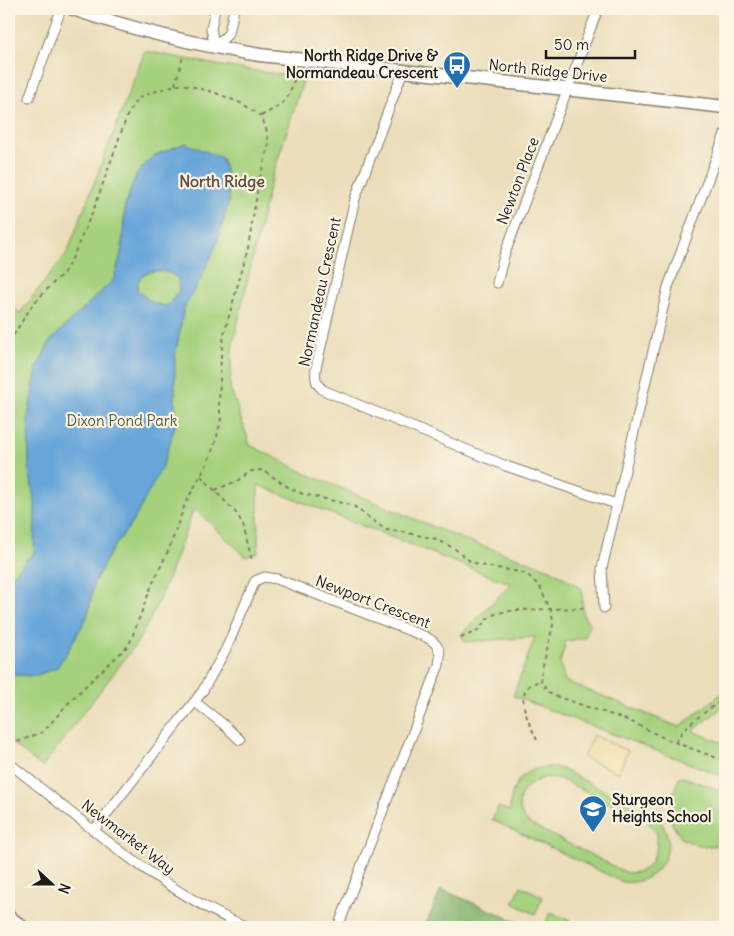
<svg xmlns="http://www.w3.org/2000/svg" width="734" height="936" viewBox="0 0 734 936" font-family="Delius,sans-serif">
<style>
.green{fill:#a5d17d;stroke:#60764c;fill-rule:evenodd}
.forest{fill:#84b36c;stroke:#506844}
.sand{fill:#eeda9e;stroke:#857b5d}
.water{fill:#67a5d9;stroke:#42607a;fill-rule:evenodd}
.lines{fill:none;stroke-linecap:round;stroke-linejoin:round}
.street-casing{stroke:#847c6a;stroke-width:11}
.secondary-casing{stroke:#847c6a;stroke-width:15}
.path{stroke:#847c6a;stroke-width:2;stroke-dasharray:4 4;stroke-linecap:butt}
.street{stroke:#fff;stroke-width:9}
.secondary{stroke:#fff;stroke-width:12}
.labels{text-anchor:middle;stroke-width:4.5;stroke-linejoin:round;paint-order:stroke}
.poi-label{font-size:15px;font-weight:bold;fill:#1c1c1c;stroke:#fcf5e5;text-anchor:end}
.street-label{font-size:15px;fill:#1c1c1c;stroke:#fcf5e5}
.park-label{font-size:15px;fill:#4c5b3e;stroke:#fcf5e5}
.neighbourhood-label{font-size:16px;font-weight:bold;fill:#634f40;stroke:#fcf5e5}
</style>
<rect width="100%" height="100%" fill="#fcf5e5"/>
<filter id="ink" filterUnits="userSpaceOnUse"><feTurbulence type="fractalNoise" baseFrequency=".02" numOctaves="2"/><feDisplacementMap in="SourceGraphic" scale="10" xChannelSelector="R" yChannelSelector="G"/><feConvolveMatrix kernelMatrix="1 2 1 2 8 2 1 2 1" color-interpolation-filters="sRGB"/></filter>
<filter id="wash" filterUnits="userSpaceOnUse"><feTurbulence type="fractalNoise" baseFrequency=".0096" numOctaves="4" result="noise"/><feDisplacementMap in="SourceGraphic" scale="20" xChannelSelector="R" yChannelSelector="G"/><feGaussianBlur stdDeviation="1.12" result="paint"/><feColorMatrix in="noise" values="0 0 0 0 0 0 0 0 0 0 0 0 0 0 0 0 0 1.4 0 .05"/><feComposite in="paint" operator="in"/></filter>
<g filter="url(#wash)">
<rect width="100%" height="100%" fill="#ebddb9"/>
<path class="green" d="M145,51l83,16 76,11 -35,109 -37,161 -2,39 20,58 57,29 153,64 90,31 32,20 1,26 7,9 -5,14 -19,3 -6,22 5,18 114,46 46,-36v14l-32,26 32,13v33l-212,-81 22,-59 -70,5 -4,-8 50,-50 -253,-99v68l-12,4 -52,-49c-17,46 -32,93 -57,135l-95,124 -33,-26v-438l11,10 47,-60z
M551,767l11,2 86,44c5,2 10,5 13,9 19,28 -4,64 -38,60l-131,-62 6,-13 12,4c-1,-16 7,-37 25,-42 5,-1 10,-2 16,-2zM547,777l13,2 86,41 11,13v14l-6,15 -5,6 -8,4 -11,1 -99,-50c-19,-22 -4,-40 19,-46z
M680,776l45,16v43l-1,9 -20,3 -22,-8 -10,-15 -2,-23z
M521,886l22,11 -8,17 -22,-11z
M550,912l20,8 -3,7h-18l-4,-2z"/>
<path class="forest" d="M441,889l89,38h-105z"/>
<path class="sand" d="M593,735l35,16 -10,22 -35,-16z"/>
<path class="water" d="M185,143l37,15 6,24 1,19 -12,42 -15,33 -18,32 -9,49v69l-12,39 -29,55 -23,31 -17,32 -6,32 -23,41 -9,12 -21,8 -22,-1 -4,-2v-94l25,-27 1,-47 -6,-37 -1,-52 9,-48 13,-27 64,-62 8,-30 3,-44 11,-30 17,-19zM155,271l13,1 10,6 1,13 -12,15c-13,-1 -21,-8 -30,-16 1,-14 6,-17 18,-19z"/>
</g>
<g filter="url(#ink)">
<g class="lines">
<g class="street-casing">
<path id="street" d="M215,47l14,-14 5,-24
M215,47l-4,-18 4,-20
M403,71l-48,128 -39,169c-1,10 -1,15 7,22l183,76 110,38
M29,98l32,-89
M497,283l7,-27 94,-247
M604,608l-2,-40 66,-281 57,-153
M195,702l28,22 17,16
M9,763c75,59 149,126 238,164
M94,830l108,-138 24,-43 29,-68 9,-4 13,2 149,58c12,6 16,14 13,28l-101,262"/>
</g>
<g class="secondary-casing">
<path id="secondary" d="M73,9c61,21 124,36 187,46l465,52
M9,917l13,10"/>
</g>
<path class="path" d="M175,85l8,-28
M261,116c24,-13 27,-14 34,-40
M9,342l24,-38 31,-32 7,-11 24,-55 32,-90 10,-17 8,-4 30,-10h12l29,8 27,11 18,12 5,12 3,16 -10,37 -11,67 -24,86 -3,22 -2,47 2,16 -5,22 -9,23 -22,40 -16,45 -18,38 -22,58 -57,54 -29,33 -34,13
M201,476l35,37 7,11 9,37
M215,490l22,-9 14,-10 12,-1 28,19 12,5 49,11 34,25 17,2 33,7 19,10 15,12 10,4 40,7 9,4 11,11 12,26 1,12 -11,44 -1,12 6,10 11,6 72,24 36,18 59,22
M461,638l16,-7 10,-12 10,-6 19,-3 69,-2
M537,740c-6,-13 -23,-43 -7,-55 3,-2 8,-3 11,-5
M676,742c9,-19 32,-31 49,-44"/>
<use href="#street" class="street"/>
<use href="#secondary" class="secondary"/>
</g>
</g>
<defs>
<g id="bus-pin" transform="scale(1.4375)"><path d="M0 17L-7.5 6A9.5 9.5 0 1 1 7.5 6Z" fill="#1f6fb2" stroke="#fcf5e5"/><path d="M-5-6H5V4H4V6H2V4H-2V6H-4V4H-5ZM-3.5-4V0h7V-4ZM-3.5 1.2v1.5H-2V1.2ZM2 1.2v1.5H3.5V1.2Z" fill="#fff"/></g>
<g id="school-pin" transform="scale(1.4375)"><path d="M0 17L-7.5 6A9.5 9.5 0 1 1 7.5 6Z" fill="#1f6fb2" stroke="#fcf5e5"/><path d="M0-5L7-2L0 1L-7-2ZM-4 1L0 2.5L4 1V4Q0 6-4 4Z" fill="#fff"/></g>
</defs>
<g fill-rule="evenodd">
<use href="#bus-pin" x="457" y="65"/>
<use href="#school-pin" x="593" y="809"/>
</g>
<g class="labels">
<g class="poi-label">
<text x="438" y="61">North Ridge Drive &amp;<tspan x="438" dy="17">Normandeau Crescent</tspan></text>
<text x="612" y="805" text-anchor="start">Sturgeon<tspan x="612" dy="17">Heights School</tspan></text>
</g>
<g class="street-label">
<text transform="translate(548 71) rotate(6)" y="5">North Ridge Drive</text>
<text transform="translate(518 181) rotate(-69)" y="5">Newton Place</text>
<text transform="translate(320 292) rotate(-78)" y="5">Normandeau Crescent</text>
<text transform="translate(373 602) rotate(21)" y="5">Newport Crescent</text>
<text transform="translate(128 837) rotate(37)" y="5">Newmarket Way</text>
</g>
<g class="park-label">
<text x="122" y="426">Dixon Pond Park</text>
</g>
<g class="neighbourhood-label">
<text x="222" y="187">North Ridge</text>
</g>
</g>
<rect width="734" height="936" fill="none" stroke="#fcf5e5" stroke-width="30"/>
<g transform="translate(52 884) rotate(111)" stroke="#fcf5e5" stroke-width="4" paint-order="stroke">
<path d="M0-4L9 19L0 12L-9 19Z" fill="#1c1c1c"/>
<text y="-8" font-size="14" font-weight="bold" text-anchor="middle" fill="#1c1c1c">N</text>
</g>
<path d="M546 50v8h89v-8" fill="none" stroke="#1c1c1c" stroke-width="2.5"/>
<text x="554" y="50" font-size="15" fill="#1c1c1c" stroke="#fcf5e5" stroke-width="4" paint-order="stroke">50 m</text>
</svg>
